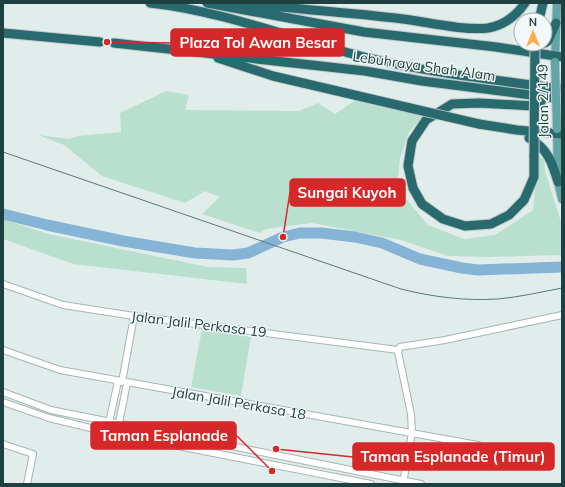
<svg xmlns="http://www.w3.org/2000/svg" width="565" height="487" viewBox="0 0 565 487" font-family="Mulish,sans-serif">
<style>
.green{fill:#b9e0ce}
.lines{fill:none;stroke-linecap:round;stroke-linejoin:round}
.river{stroke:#85b4d7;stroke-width:11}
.minor-casing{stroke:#a3b5b4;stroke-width:8}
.major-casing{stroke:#c1c9ca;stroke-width:10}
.highway-casing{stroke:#c1c9ca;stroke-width:11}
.minor{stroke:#fff;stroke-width:6}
.major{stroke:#62a5a6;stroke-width:8}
.highway{stroke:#296a6e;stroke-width:9}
.tram{stroke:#5a7b7b;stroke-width:1}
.major-bridge-casing{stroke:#c1c9ca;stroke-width:10;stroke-linecap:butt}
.highway-bridge-casing{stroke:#c1c9ca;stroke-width:11;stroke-linecap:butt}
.major-bridge{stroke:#62a5a6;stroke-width:8}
.highway-bridge{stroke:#296a6e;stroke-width:9}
.labels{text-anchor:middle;stroke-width:3;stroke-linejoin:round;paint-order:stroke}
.street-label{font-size:14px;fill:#203f40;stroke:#f2f9f8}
.leader{fill:none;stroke:#d62828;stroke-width:1.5}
.callout-dot{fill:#d62828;stroke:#f2f9f8;stroke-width:1.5}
.callout{fill:#d62828;stroke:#d62828;stroke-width:1.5}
.callout-label{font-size:15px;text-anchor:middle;font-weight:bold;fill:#fff}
</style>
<rect width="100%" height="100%" fill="#e1edeb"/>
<path class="green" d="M166,91l23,4 -4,15 114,1 19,-8 17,11 22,-15 67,17 -15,16 -9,26 -3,30 31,37 36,14 31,-4 38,-25 5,-52h6l1,13 17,54v30l-73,2 -41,-1 -47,-16 -89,-17 -46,6 -6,4 -58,-19 18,-17 -15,-6 -20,12 -83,-27 -38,-31 -26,-10 31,4 9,-3 43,-4 -1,-19z
M3,219l45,15 160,33 38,1 1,16 -174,-20 -70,-25z
M202,329l49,8 -10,59 -50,-9z"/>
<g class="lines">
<path class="river" d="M3,214l44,11 76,16 72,12 38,2 15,-2 35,-16 17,-4h21l34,4 27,6 38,16 42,9 16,2 84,-3"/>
<g class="minor-casing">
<path id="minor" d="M3,284l60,21 71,11 264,34
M3,350l57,20 418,75
M122,382l12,-66
M3,392l48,18 370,74
M3,402l46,16 58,14 264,52
M107,432l11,-51
M117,433l10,-50
M3,444l30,10 -6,30
M403,483l9,-50 -1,-19 -13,-62 2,-5 45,-7 117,-25"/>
</g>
<g class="major-casing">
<path id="major" d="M555,62l2,-59
M557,129l1,53 4,17"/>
</g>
<g class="highway-casing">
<path id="highway" d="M150,3c73,8 143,36 214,54 66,16 131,23 198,32
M207,3l157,29 132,15 66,10
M235,7l9,-2h16c47,5 95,8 143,14 24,3 62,12 85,9 17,-3 28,-12 37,-25
M539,20l4,-17
M3,33l97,9
M114,43l251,28 57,10 140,18
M545,43l3,-2 8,-18
M218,58l55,18 137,32
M479,124l38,6 45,4
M529,138c19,11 23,24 29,44
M534,156v21l-10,23 -15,15 -18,9 -26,2 -22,-7 -21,-15 -9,-16 -5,-22 4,-25 14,-21 26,-16 27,-1 54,3 8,-4"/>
</g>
<use href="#minor" class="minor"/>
<use href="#major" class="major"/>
<use href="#highway" class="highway"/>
<path class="tram" d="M3,152l398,137c32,8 64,12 97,10 22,-2 43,-7 64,-11"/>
<g class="major-bridge-casing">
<path id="major-bridge" d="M555,62l2,67"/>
</g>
<g class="highway-bridge-casing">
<path id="highway-bridge" d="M410,108l69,16
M534,156l1,-112"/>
</g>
<use href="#major-bridge" class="major-bridge"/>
<use href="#highway-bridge" class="highway-bridge"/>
</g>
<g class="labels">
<g class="street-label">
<text transform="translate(424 66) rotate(8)" y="5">Lebuhraya Shah Alam</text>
<text transform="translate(543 101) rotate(-91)" y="5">Jalan 2/149</text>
<text transform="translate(199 324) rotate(7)" y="5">Jalan Jalil Perkasa 19</text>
<text transform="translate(239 403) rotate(10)" y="5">Jalan Jalil Perkasa 18</text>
</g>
</g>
<path class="leader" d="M107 42L171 43M283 237L290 192M272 471L236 435M276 449L353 457"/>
<g class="callout-dot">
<circle cx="107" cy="42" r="4"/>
<circle cx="283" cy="237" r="4"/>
<circle cx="272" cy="471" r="4"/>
<circle cx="276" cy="449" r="4"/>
</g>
<g class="callout">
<rect x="171" y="29" width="173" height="27" rx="4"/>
<rect x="290" y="179" width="115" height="27" rx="4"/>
<rect x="91" y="422" width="145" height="27" rx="4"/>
<rect x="353" y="443" width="201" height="27" rx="4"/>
</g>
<g class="callout-label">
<text x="258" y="48">Plaza Tol Awan Besar</text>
<text x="347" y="198">Sungai Kuyoh</text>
<text x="164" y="441">Taman Esplanade</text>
<text x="453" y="462">Taman Esplanade (Timur)</text>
</g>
<rect width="565" height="487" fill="none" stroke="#203f40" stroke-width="8"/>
<g transform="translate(533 32)"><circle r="19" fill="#f2f9f8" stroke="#9eafae"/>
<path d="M0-3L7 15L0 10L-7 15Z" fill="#fdaa50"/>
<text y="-6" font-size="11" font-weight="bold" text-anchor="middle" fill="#203f40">N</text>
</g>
</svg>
